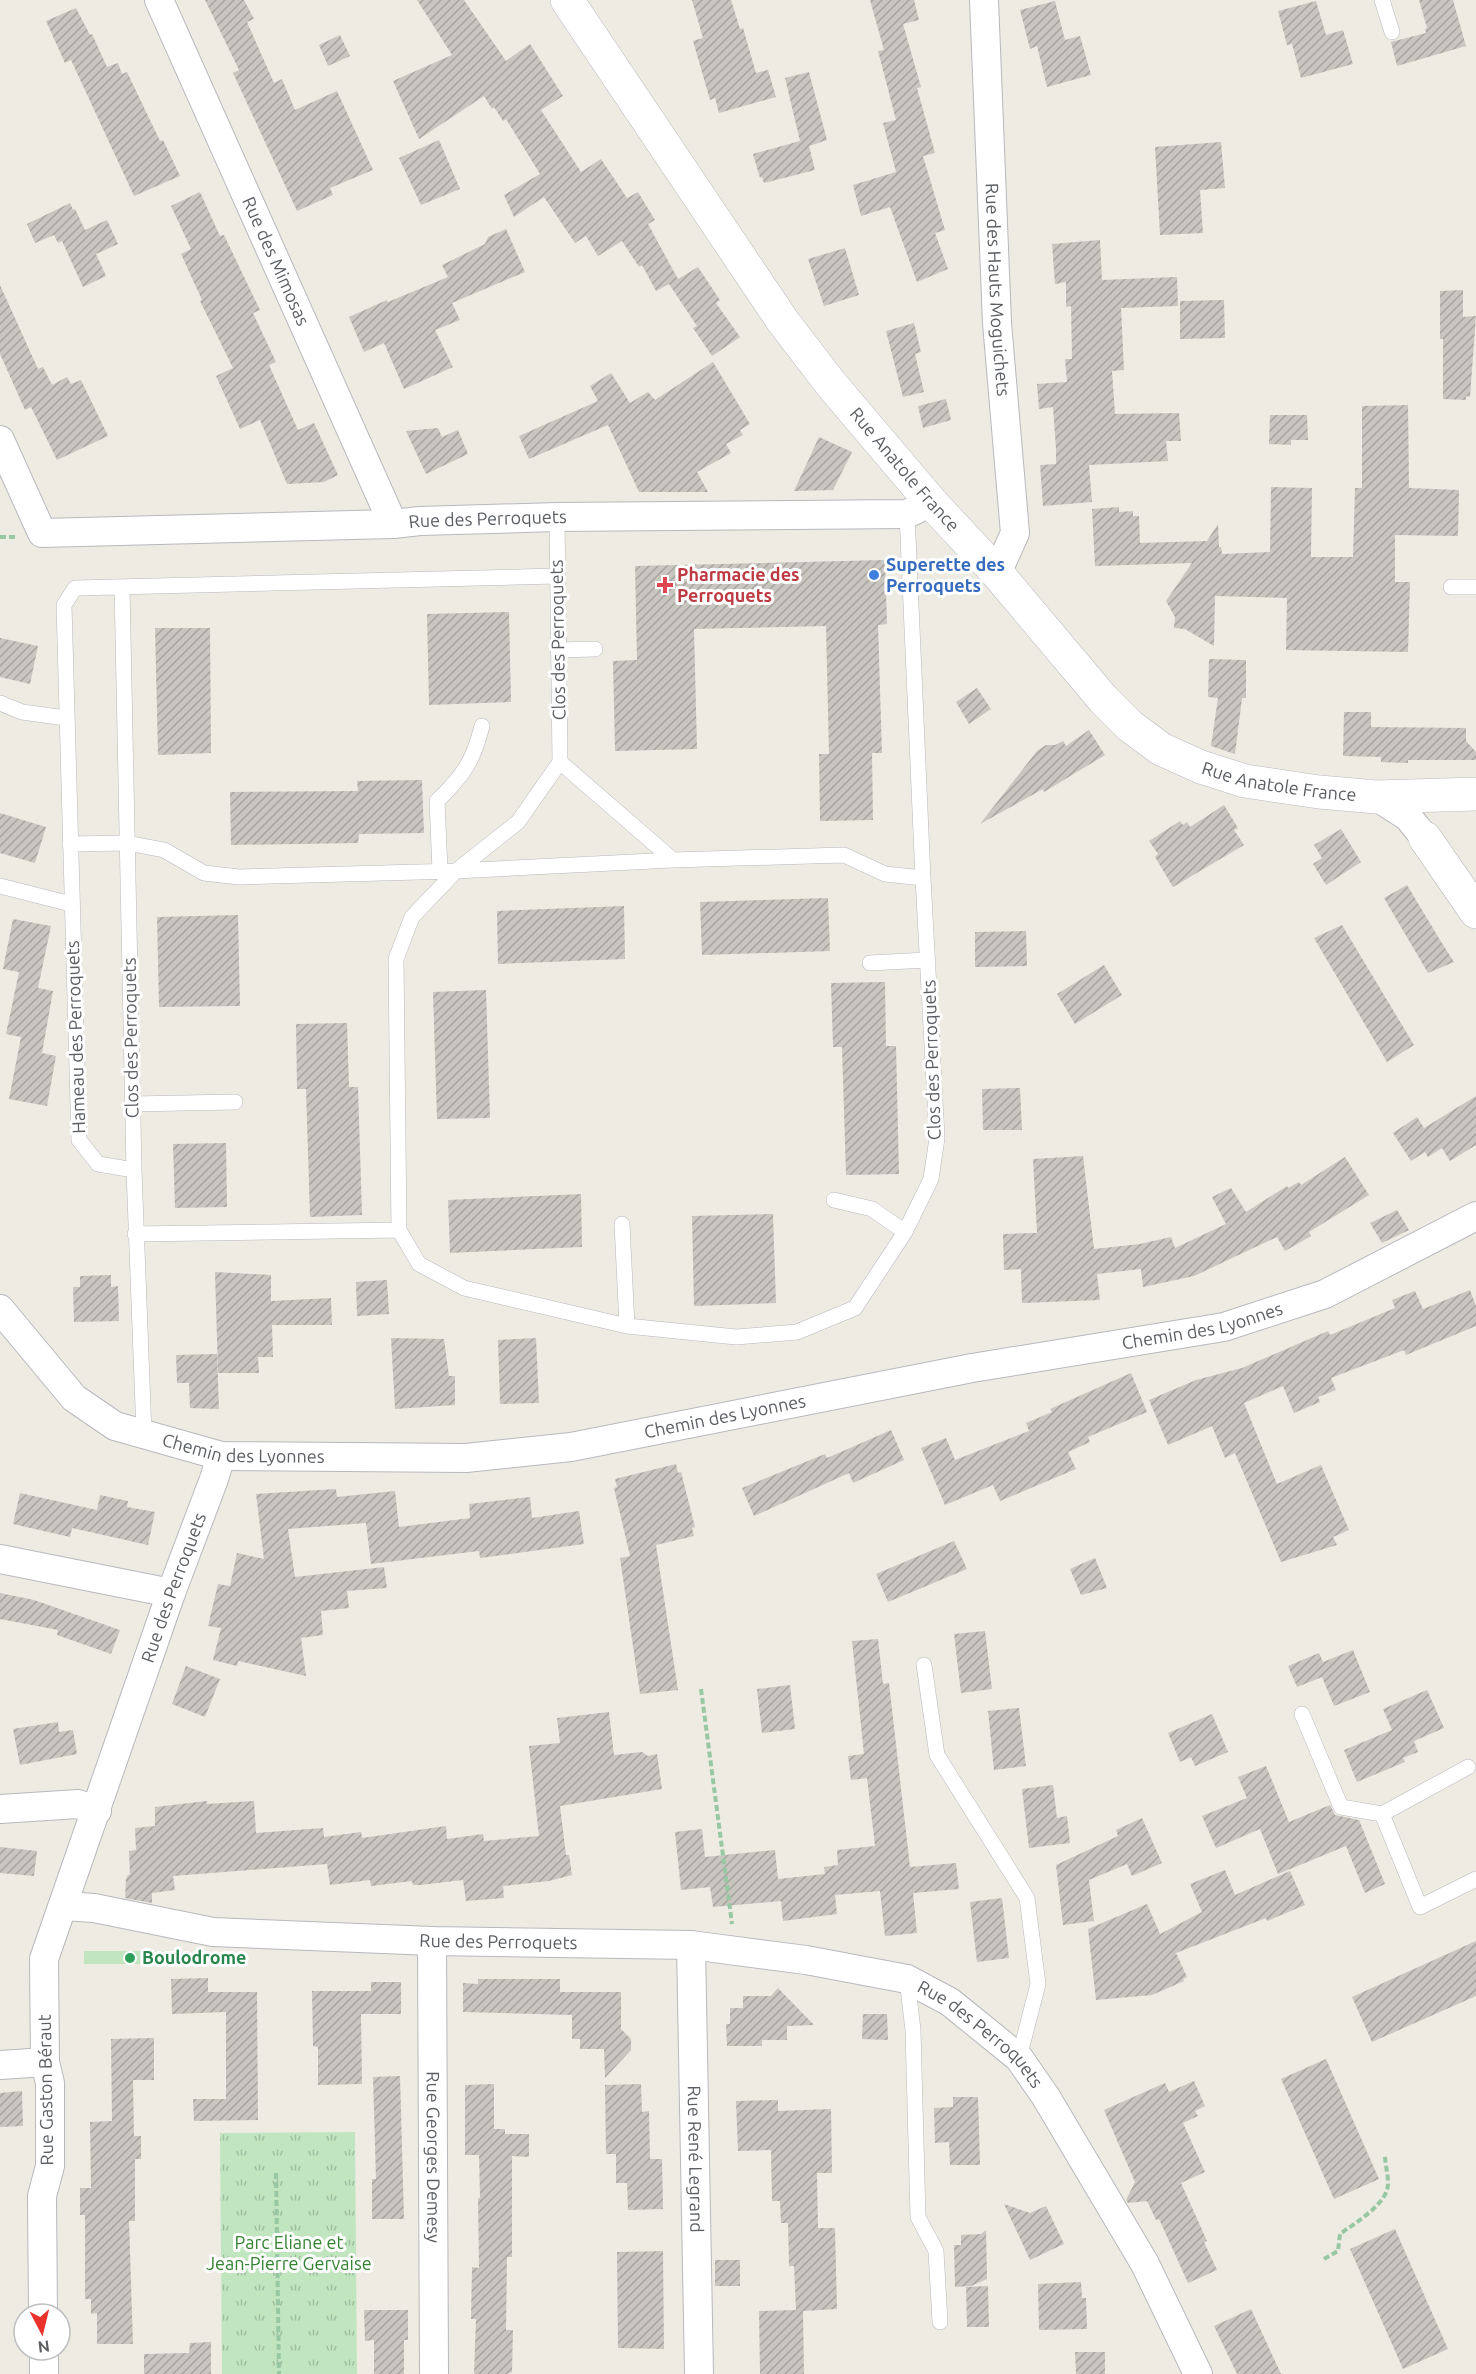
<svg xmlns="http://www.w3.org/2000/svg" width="1476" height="2374" viewBox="0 0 1476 2374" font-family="Ubuntu,sans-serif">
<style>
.grass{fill:#c1e6bf}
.park{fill:url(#park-tufts)}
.building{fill:url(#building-hatch)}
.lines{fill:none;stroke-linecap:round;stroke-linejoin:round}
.lane-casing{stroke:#b6b9bd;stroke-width:16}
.street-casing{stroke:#b6b9bd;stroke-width:30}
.secondary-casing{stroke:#b7babf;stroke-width:34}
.path{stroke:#98c7a3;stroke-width:4;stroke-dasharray:6 3;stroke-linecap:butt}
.lane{stroke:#fff;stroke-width:15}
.street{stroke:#fff;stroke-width:28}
.secondary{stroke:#fff;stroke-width:33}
.shop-dot{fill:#3f7fe0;stroke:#fff;stroke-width:2}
.health-dot{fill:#e0444e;stroke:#fff;stroke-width:2}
.leisure-dot{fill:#2e9e5b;stroke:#fff;stroke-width:2}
.labels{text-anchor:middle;stroke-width:6;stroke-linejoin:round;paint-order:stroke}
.street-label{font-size:18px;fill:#5b5f64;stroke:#fff}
.shop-label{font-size:18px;font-weight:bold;fill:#366cbe;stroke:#fff;text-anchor:start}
.health-label{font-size:18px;font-weight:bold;fill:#be3a42;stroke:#fff;text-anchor:start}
.leisure-label{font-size:18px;font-weight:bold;fill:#27864d;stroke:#fff;text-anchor:start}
.park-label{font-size:18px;fill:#348333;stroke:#fff}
</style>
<defs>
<pattern id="park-tufts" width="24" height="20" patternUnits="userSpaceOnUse" patternTransform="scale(1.5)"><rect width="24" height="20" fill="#c1e6bf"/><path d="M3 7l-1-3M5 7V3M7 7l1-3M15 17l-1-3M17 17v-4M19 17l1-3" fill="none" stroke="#a0be9f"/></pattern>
<pattern id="building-hatch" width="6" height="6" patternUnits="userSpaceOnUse" patternTransform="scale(1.5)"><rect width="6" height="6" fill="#c9c6c0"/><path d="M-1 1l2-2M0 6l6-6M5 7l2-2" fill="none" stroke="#a6a4a0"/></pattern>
</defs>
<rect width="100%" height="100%" fill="#eeebe3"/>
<path class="grass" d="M84,1951h92v13h-92z"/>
<path class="park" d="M355,2132l2,242h-135l-2,-241z"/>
<path class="building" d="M205,0h39l10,19 -7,3 27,61 8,-4 13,31 42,-19 36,79 -43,18 3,7 -36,16 -64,-138 6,-3z
M417,0h47l42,61 24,-17 33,52 -22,14 40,62 20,-13 26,39 11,-6 17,28 -7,4 30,55 20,-12 22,33 -4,3 24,34 -28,19 -19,-28 4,-2 -28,-42 -13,7 -14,-26 -3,2 -17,-26 -24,15 -12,-20 -11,7 -31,-46 -30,20 -10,-22 36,-21 -34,-55 -3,2 -9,-14 -2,2 -8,-13 -65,43 -26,-58 59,-26z
M692,0h39l9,29 3,-1 13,45 12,-3 8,27 -57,16 -4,-15 -5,2 -17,-59 10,-3z
M870,0h44l5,20 -16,4 18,63 -4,1 18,65 -12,3 22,74 -10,3 13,36 -31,13 -27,-75 -29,9 -8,-31 43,-13 -13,-49 13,-3 -18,-69 6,-1z
M1419,0h34l13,46 -69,20 -6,-24 35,-9 -1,-4 2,-1z
M1055,1l10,39 15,-4 11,39 -44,12 -10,-41 -7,3 -10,-39z
M1316,1l10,34 17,-5 10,34 -52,14 -9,-34 -5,1 -9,-34z
M76,8l14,27 2,-1 15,33 11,-4 4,11 5,-2 33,69 3,-1 17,36 -46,20 -63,-136 -6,3 -19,-42z
M340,35l10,21 -22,10 -9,-21z
M809,72l18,68 -18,6 6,24 -51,13 -2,-6 -2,1 -7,-24 47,-13 -15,-63z
M439,140l21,49 -39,16 -22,-47z
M1221,142l4,46 -25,2 3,43 -43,2 -5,-88z
M200,192l20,44 4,-1 36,75 -7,3 23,49 -7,3 29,65 16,-7 24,52 -14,7 -37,2 -27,-64 -20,9 -24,-53 17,-8 -33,-67 2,-1 -21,-46 10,-5 -20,-43z
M70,203l3,7 2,-1 10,21 22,-10 11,24 -22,10 10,22 -23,11 -21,-46 -4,2 -4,-8 -19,8 -8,-19z
M506,229l19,43 -73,31 8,17 -25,10 18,37 -49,22 -20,-46 -20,9 -15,-35 38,-17 1,2 60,-25 -6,-12 43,-21 3,-7z
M1100,240l2,40 75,-3 1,29 -57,2 3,62 -12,1 3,43 64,-1 2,28h-15l2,20 -79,4 3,37 -49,4 -3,-41 16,-1v-15l-3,-42 -14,2 -2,-25 30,-2 -2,-23h7l-1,-53 -5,1v-25l-11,2 -3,-40z
M845,248l14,47 -35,11 -16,-47z
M0,285l38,84 5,-2 9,18 15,-8 4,7 10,-4 27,56 -51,24 -26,-53 -6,3 -25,-56z
M1463,290v27l13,-1 -6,81 -4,-1v4l-23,-1v-60h-3v-48z
M1224,300l1,38 -45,1v-38z
M914,323l7,29 -6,2 9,38 -21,5 -17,-66z
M713,362l37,62 -10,6 3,5 -17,9 5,9 -34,19 11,20h-69l-31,-67 -79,34 -10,-23 79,-35 -8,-15 21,-13 19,30 18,-11 7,8z
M946,399l5,21 -28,8 -5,-22z
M1408,405l1,83 50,2 -1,46 -63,-1v47h15l-2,70 -122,-2 1,-52 -72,-2 -1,50 -29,-17 -11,-1 1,-11 -9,-16 26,-38 -97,3 -3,-57 27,-2v5l14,-1v5h6l1,27 67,-2 11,-17 1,23h2l1,7 48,-2 1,-65 41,1 -1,69h42l2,-69h7v-82z
M1270,415h37l1,25h-17v5l-22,-1z
M438,428l4,9 16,-7 10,24 -42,20 -20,-43z
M819,437l33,15 -19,38 -39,1z
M885,560l2,64 -9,1 4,128h-10l1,67 -53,1 -1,-67h10l-3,-128 -132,3 3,120 -82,2 -2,-90 24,-1 -2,-94z
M509,612l2,90 -82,3 -2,-91z
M155,628h55l1,125 -53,2z
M0,638l38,8 -8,38 -30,-7z
M1209,659l37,1v38h-4l-7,56 -24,-8 7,-48 -10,-1z
M977,688l14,21 -22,15 -13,-22z
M1344,712h27v15l95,1v13l10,11v8h-68v3l-27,-1v-5l-38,-1z
M1089,730l16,25 -61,37 -1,-3 -63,35 57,-73 9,-6h9l8,-4 3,5z
M422,780l2,53 -65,1 -1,9 -127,2 -1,-53 128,-1 -1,-10z
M1224,805l14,23 -4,2 10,15 -71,42 -18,-30 3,-3 -9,-13 31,-20 3,4 4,-3 3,5z
M0,813l46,14 -11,36 -35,-10z
M1341,829l20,33 -35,23 -13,-21 9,-6 -8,-13z
M1407,885l33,55 14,22 -26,11 -44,-75z
M828,898l2,53 -128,4 -2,-53z
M624,906l1,53 -127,5 -1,-53z
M238,915l2,91 -81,1 -2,-90z
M13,919l38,7 -13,62 15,3 -11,62 14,3 -9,50 -38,-7 12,-62 -15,-3 13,-62 -16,-3z
M1342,925l72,120 -27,17 -73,-124z
M1026,931l1,35 -52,1v-35z
M1104,965l18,30 -47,29 -18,-30z
M885,982l1,64h10l3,128 -53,1 -4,-128h-9l-2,-64z
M486,990l4,128 -53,1 -4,-127z
M347,1023l2,64h9l4,128 -52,2 -4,-128h-9l-1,-65z
M1020,1088l2,42h-39l-1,-41z
M1476,1096v49l-26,16 -8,-13 -14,9 -3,-5 -14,9 -18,-28 24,-16 7,11z
M226,1143l1,64 -52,1 -2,-64z
M1083,1156l11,93 46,-5 31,-7 4,11 51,-24 -14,-27 19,-9 15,24 41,-26 1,2 11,-6 2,3 44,-28 24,38 -60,37 2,4 -26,15 -8,-14 -83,39 -51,11 -2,-18 -44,5 3,26 -78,3 -1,-34 -17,1 -1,-36 34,-1 -4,-74z
M581,1194l1,53 -132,6 -2,-53z
M1397,1210l12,20 -27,13 -12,-20z
M773,1214l3,89 -82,3 -2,-90z
M215,1272l56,3v26l60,-3 1,27h-60l1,32h-15l1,16h-41z
M111,1275v12l7,-1 1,35 -45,1 -1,-35h7v-11z
M387,1280l2,34 -32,2 -1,-34z
M1470,1290l6,16v20l-70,29 -2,-5 -73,28 5,12 -18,7 2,5 -26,11 -11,-27 -39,17 33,81 44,-19 28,65 -16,7 4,8 -56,17 -46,-109 -10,5 -13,-32 -44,19 -19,-45 47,-20 46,-12 86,-37 2,4 65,-27 -3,-8 23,-9 8,18z
M391,1338l53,1 5,37h6v29l-60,4z
M536,1338l3,65 -39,1 -2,-64z
M217,1354l2,55 -29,-1 -1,-25h-12l-1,-28z
M1131,1373l16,39 -59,25 2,5 -22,10 8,17 -76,32 -7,-16 -48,20 -24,-57 25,-10 9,22 74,-29 -3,-8 26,-11 -2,-3z
M891,1430l13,30 -51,23 -4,-10 -95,43 -12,-28 83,-34 2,4z
M676,1464l2,9 3,-1 14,55 -3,1 2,8 -38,9 22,145 -38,4 -20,-136 10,-2 -16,-68 3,-1 -2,-8z
M336,1489l1,8 58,-6 4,36 71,-9 -1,-14 61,-7 2,21 47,-7 5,33 -104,14 -1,-7 -108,13 -5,-41 -78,6 7,48 89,-10 3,21 -40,3 2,17 -28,3 2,24 -22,3 5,38 -68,-15 -1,5 -24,-6 8,-32 -13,-2 10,-42 12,2 7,-33 27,6 -8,-65z
M20,1493l77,17 3,-15 28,6 -1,6 28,5 -7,33 -76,-17 -2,9 -57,-13z
M954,1541l13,28 -79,33 -12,-28z
M1095,1558l12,30 -26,7 -11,-26z
M0,1593l34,7 86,30 -9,24 -54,-19 1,-5 -58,-11z
M985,1631l7,58 -31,4 -7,-59z
M878,1639l5,45 6,-1 21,184 46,-4 3,26 -46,4 4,40 -32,3 -5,-45 -45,4 2,19 -54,7 -2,-20 -68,6 -3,-20 -29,3 -6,-58 27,-3 3,28 70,-7 3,29 47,-5 -1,-7 14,-2 -1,-15 38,-4 -8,-68 -16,2 -3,-24 16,-2 -12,-113z
M1353,1650l17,42 -36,14 -12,-29 -25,10 -9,-21 31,-13 4,9z
M186,1666l34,13 -15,38 -33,-13z
M790,1685l5,44 -33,4 -5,-44z
M1427,1690l17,38 -30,13 4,11 -15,6 2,4 -48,20 -13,-32 48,-20 -9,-21z
M1019,1708l7,58 -32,4 -6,-59z
M609,1712l5,43 28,-3 6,4 9,-2 5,35 -102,17 6,49h3l3,20 -23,6 -46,5 1,12 -38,3 -3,-21 -43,5h-7l-1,-4 -41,5 -1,-6 -40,5 -3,-21 -154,12 2,14 -23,3v10l-27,-5 1,-19 2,-4h2l-1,-24 7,-1 -1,-22 20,-2v-19l52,-6v3l47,-3 2,32 67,-5 1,9 37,-5 1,6 84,-12 1,13 36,-5 1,7 55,-5 -10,-90 31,-3 -3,-25z
M1212,1714l16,38 -33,14 -4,-9 -11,5 -12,-29z
M58,1722l1,10 14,-2 4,24 -57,11 -7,-36z
M1266,1766l23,56 41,-17 5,10 24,5 26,64 -20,9 -19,-47 -68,28 -18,-45 -44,19 -14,-32 45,-18 -9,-21z
M1053,1785l4,33 10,-2 3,27 -41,5 -7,-59z
M1142,1818l20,45 -30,13 -5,-12 -38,16 5,41 -31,4 -7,-60 62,-29 -2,-6z
M0,1847l37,4 -3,25 -34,-3z
M1225,1870l10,25 55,-24 15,34 -38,16 -1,-3 -90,35 11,24 -4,2 1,2 -32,14 -56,5 -8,-71 59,-25 13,30 42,-22 -12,-28z
M1002,1898l7,60 -32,4 -7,-60z
M1476,1941v55l-104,46 -20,-45z
M208,1978v14h49l1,128 -64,1 -1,-22h33v-87l-54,2 -1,-35z
M478,1979h82v13h61v37l10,10v11l-26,28 -1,-29h-24v-10h-8v-24l-109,-3v-29l15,1z
M371,1982h30v32h-40l1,70 -44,1v-38l-5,-1 -1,-55h59z
M778,1988l36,37 -27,1v14h-25v6h-35l-1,-22h4v-16h13v-12h28z
M863,2014h24l1,26 -26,-1z
M154,2038v42h-21l1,56h7v23h-6v62h-6l4,123h-36v-31l-6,1v-15h-6v-84h-5v-27h11l-1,-66 22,-1 -1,-82z
M1326,2059l53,120 -45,20 -53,-120z
M400,2076l4,143h-32v-40h4l-3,-102z
M1194,2081l11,25 -10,5 3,5 -15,7 22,49 -24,11 26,58 -3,1 13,28 -29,13 -29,-64 -3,1 -9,-19 -19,2 -2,-3 9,-18 -31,-72 61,-27 4,9z
M494,2084v45h11v5h24v23l-17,-1v101h-5l-1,73h7l-1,42 -5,2h-33l2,-55h-5l1,-52 7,1 -1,-70h2l-1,-43h-14v-70z
M641,2084l1,28 7,-1 1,48h12l1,50 -35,1 -1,-27h-11v-29h-10l-1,-69z
M22,2091l1,35 -23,1v-34z
M953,2097h25l2,68h-30l-1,-23 -14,1 -1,-35 19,-1z
M778,2100v11l53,-2 1,64h-15l1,55h17l2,81 -34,2 1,63h-44l-1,-63 37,-1 -2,-44h-5l-1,-43h-7l-1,-22h-8l-1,-51 -33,1 -2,-50z
M1004,2204l26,9 16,-7 18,38 -34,16z
M1395,2229l53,120 -45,20 -53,-120z
M986,2230l1,49 -16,7 -16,1 -1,-42h7v-10l20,-1z
M663,2251l1,98 -46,-1 -1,-96z
M715,2260h25v26h-25z
M1081,2282l1,16h4l1,31 -48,1 -1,-46z
M988,2286l1,41h-22l-1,-40z
M1251,2309l30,65h-44l-23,-48z
M364,2310h44v30h-4v34h-30v-34l-9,1z
M211,2342v32h-67v-20l45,-1 1,-10z
M1075,2352h30v22h-29z"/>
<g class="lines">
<g class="lane-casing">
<path id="lane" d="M1382,0l10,32
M557,517l3,245 -42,60 -62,49 -44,46 -16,42 3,271 20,34 45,24 163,38 109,11 61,-5 58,-24 50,-76 26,-53 6,-41 -14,-260 -16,-364
M122,587l12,583 10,264
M1451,587h25
M558,650l37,-1
M0,703l22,9 44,6
M560,762l113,98
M70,844l57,-1 37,7 40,23 35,4 217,-6 217,-11 171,-5 41,19 38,4
M440,871l-3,-70c26,-25 36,-39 45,-75
M0,886l71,18
M870,963l57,-3
M132,1104l103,-2
M134,1170l-36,-6 -19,-24 -15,-535 11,-17 482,-12
M834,1200l38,9 33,23
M622,1224l5,102
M135,1234l264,-4
M924,1665l13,90 90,143 11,86 -19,74
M1302,1714l39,93 41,7 86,-47
M1382,1814l38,93 56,-28
M907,1979l6,51 5,187 18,34 4,71"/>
</g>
<g class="street-casing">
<g id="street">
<path id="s1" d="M159,0l234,524"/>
<path id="s2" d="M984,0l13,323 18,210 -18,40"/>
<path id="s3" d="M0,440l42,93 351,-9 27,-3 137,-4 350,-3 24,-12"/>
<path d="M1377,797l31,20 17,21"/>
<path id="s4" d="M0,1309l74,89 41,28 106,30 245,2 105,-11 401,-79 252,-41 101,-33 151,-78"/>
<path d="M0,1559l171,34"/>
<path d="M0,1809l78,-5 19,7"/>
<path id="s5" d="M63,1906l31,2 119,24 219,9 259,4 115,15 101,19 43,23 69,56 27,39 99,167 53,110"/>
<path id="s6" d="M432,1941l2,433"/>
<path id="s7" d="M691,1945l8,429"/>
<path d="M0,2065l45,-3"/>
<path id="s8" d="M43,2314l-1,-118 8,-30v-83l-5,-21 -1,-103 127,-366 43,-114 7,-23"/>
<path d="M44,2350v24"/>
</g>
</g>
<g class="secondary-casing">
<g id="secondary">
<path id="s9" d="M567,0l215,320 49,64 100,118 66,71 106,126 27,27 31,23 40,18 44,14 74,11 58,5 99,-3"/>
<path d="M1425,838l51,74"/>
</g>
</g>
<path class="path" d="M0,537h15
M701,1689l31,235
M276,2173l3,201
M1324,2259l14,-8 2,-17c15,-11 49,-31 48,-51 0,-10 -3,-18 -3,-29"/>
<use href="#lane" class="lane"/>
<use href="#street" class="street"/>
<use href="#secondary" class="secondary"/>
</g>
<circle class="shop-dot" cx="874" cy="575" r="6"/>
<path class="health-dot" d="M662 576h6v6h6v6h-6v6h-6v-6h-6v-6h6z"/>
<circle class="leisure-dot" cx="130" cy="1958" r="6"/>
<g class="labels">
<g class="street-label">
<text dy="6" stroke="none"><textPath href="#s1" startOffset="286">Rue des Mimosas</textPath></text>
<text dy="6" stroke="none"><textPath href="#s2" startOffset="290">Rue des Hauts Moguichets</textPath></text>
<text dy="6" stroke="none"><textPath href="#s9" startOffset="579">Rue Anatole France</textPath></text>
<text dy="6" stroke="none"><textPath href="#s3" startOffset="548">Rue des Perroquets</textPath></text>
<text transform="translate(558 640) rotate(-91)" y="6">Clos des Perroquets</text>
<text dy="6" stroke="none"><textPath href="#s9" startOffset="1083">Rue Anatole France</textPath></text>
<text transform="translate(76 1037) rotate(-92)" y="6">Hameau des Perroquets</text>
<text transform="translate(131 1038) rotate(-91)" y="6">Clos des Perroquets</text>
<text transform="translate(932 1060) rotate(-92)" y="6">Clos des Perroquets</text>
<text dy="6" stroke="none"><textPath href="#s4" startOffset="1269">Chemin des Lyonnes</textPath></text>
<text dy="6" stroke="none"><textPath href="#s4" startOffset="783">Chemin des Lyonnes</textPath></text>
<text dy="6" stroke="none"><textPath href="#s4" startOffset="297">Chemin des Lyonnes</textPath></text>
<text dy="6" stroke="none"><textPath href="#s8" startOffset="750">Rue des Perroquets</textPath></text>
<text dy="6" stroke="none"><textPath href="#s5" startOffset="438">Rue des Perroquets</textPath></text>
<text dy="6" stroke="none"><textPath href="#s5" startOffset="942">Rue des Perroquets</textPath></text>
<text transform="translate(46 2090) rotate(-91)" y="6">Rue Gaston Béraut</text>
<text dy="6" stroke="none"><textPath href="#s6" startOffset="216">Rue Georges Demesy</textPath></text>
<text dy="6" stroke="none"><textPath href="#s7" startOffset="214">Rue René Legrand</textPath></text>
</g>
<g class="shop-label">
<text x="886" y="571">Superette des<tspan x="886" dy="21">Perroquets</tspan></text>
</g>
<g class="health-label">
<text x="677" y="581">Pharmacie des<tspan x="677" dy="21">Perroquets</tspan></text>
</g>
<g class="leisure-label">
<text x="142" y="1964">Boulodrome</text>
</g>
<g class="park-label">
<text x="289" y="2249">Parc Eliane et<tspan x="289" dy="21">Jean-Pierre Gervaise</tspan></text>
</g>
</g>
<g transform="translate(42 2332) rotate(173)"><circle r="28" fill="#ffffff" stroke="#bdbfc1" stroke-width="1.5"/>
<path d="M0-4.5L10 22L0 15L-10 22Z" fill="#ea322d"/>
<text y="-9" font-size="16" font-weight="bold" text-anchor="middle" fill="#5b5f64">N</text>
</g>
</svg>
